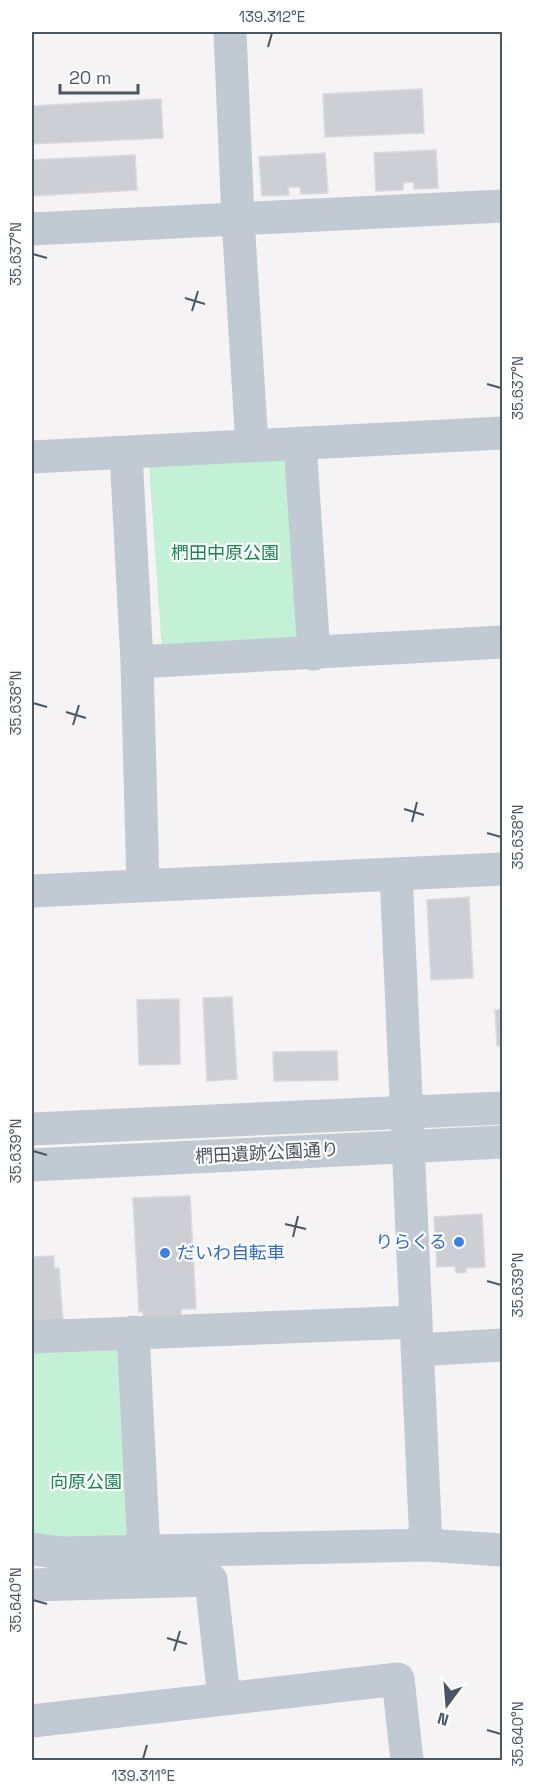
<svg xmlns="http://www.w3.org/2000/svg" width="534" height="1792" viewBox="0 0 534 1792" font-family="'Space Grotesk','Noto Sans JP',sans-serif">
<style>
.green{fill:#c3f1d5}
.building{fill:#cdcfd5;stroke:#d7d9de;stroke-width:1.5}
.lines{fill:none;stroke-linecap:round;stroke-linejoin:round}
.minor{stroke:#c1cad2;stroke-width:33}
.ticks{fill:none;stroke:#4a5661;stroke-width:2}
.shop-dot{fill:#3f7fe0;stroke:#fff;stroke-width:2}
.labels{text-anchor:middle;stroke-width:4.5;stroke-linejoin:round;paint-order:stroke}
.park-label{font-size:18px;fill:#17864f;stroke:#fff}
.street-label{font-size:18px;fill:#4a5661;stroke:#fff}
.shop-label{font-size:18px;fill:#366cbe;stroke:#fff;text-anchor:end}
.neatline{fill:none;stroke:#4a5661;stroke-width:2}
.ticks-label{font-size:15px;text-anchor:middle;fill:#4a5661}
</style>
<rect width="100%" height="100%" fill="#f5f3f3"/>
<path class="green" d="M289,456l12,186 -139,9 -13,-186z
M133,1332l11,220 -112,-3v-212z"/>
<path class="building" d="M422,89l2,44 -99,4 -2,-43z
M161,99l2,39 -131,6v-38z
M436,150l2,38 -24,1v-7l-11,1v7l-27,1 -2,-38z
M325,153l3,40 -27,1 -1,-7h-12l1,8 -27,1 -3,-39z
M135,155l2,35 -105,6v-36z
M469,897l4,81 -42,2 -4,-80z
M232,997l5,82 -30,2 -4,-83z
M179,999l1,65 -41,1 -2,-65z
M502,1009v37h-5l-2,-36z
M337,1051l1,29 -64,1 -1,-29z
M190,1196l6,113h-15v8l-38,2v-8l-4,1 -6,-114z
M482,1214l3,53 -19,1v4l-10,1 -1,-7 -18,1 -3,-50z
M54,1256v12h5l4,54 -31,2v-67z"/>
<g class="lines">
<path class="minor" d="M230,32l8,187 14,226
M32,229l470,-23
M300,443l14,211
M126,453l11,209 6,223
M32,457l470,-24
M137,662l365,-20
M396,874l30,671
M32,891l470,-22
M32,1129l470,-21
M32,1165l470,-23
M133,1332l11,220
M32,1337l382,-15
M418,1350l84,-5
M32,1549l29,4 365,-8 76,5
M32,1585l179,-5 13,118
M32,1721l366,-42 9,81"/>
</g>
<path class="ticks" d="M268,47l4,-14M33,254l14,4M185,298l20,6M192,311l6,-20M487,384l14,4M33,703l14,4M66,712l20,6M73,725l6,-20M404,809l20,6M412,822l5,-20M487,833l14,4M33,1151l14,4M285,1224l21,5M293,1237l5,-21M487,1281l14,4M33,1600l14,4M167,1638l20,6M174,1651l6,-20M487,1730l14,4M143,1759l4,-14"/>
<g class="shop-dot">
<circle cx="459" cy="1242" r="6"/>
<circle cx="165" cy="1253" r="6"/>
</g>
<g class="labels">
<g class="park-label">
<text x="225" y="559">椚田中原公園</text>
<text x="86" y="1488">向原公園</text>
</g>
<g class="street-label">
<text transform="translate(267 1153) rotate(-3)" y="6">椚田遺跡公園通り</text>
</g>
<g class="shop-label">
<text x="447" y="1248">りらくる</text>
<text x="177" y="1259" text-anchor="start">だいわ自転車</text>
</g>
</g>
<rect width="534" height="1792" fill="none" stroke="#ffffff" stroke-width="66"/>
<g transform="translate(447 1705) rotate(196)" stroke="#ffffff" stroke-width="4.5" paint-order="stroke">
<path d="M0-4.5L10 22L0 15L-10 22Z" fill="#4a5661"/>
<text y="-9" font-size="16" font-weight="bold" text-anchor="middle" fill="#4a5661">N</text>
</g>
<path d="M60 84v9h78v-9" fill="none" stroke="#4a5661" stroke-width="3"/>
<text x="69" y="84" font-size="18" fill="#4a5661" stroke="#ffffff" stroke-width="4.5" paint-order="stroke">20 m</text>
<rect x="33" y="33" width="468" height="1726" class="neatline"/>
<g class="ticks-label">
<text x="272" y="22">139.312°E</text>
<text transform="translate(16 254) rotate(-90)" y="5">35.637°N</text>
<text transform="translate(518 388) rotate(-90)" y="5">35.637°N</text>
<text transform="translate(16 703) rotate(-90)" y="5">35.638°N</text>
<text transform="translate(518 837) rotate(-90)" y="5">35.638°N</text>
<text transform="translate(16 1151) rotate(-90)" y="5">35.639°N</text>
<text transform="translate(518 1285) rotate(-90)" y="5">35.639°N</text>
<text transform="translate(16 1600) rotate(-90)" y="5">35.640°N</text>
<text transform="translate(518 1734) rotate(-90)" y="5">35.640°N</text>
<text x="143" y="1781">139.311°E</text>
</g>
</svg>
